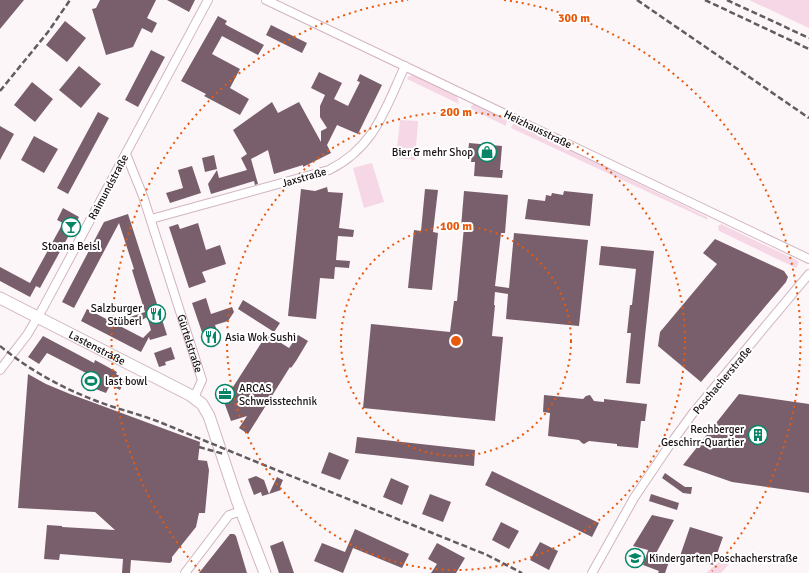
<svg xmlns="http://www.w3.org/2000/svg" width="809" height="573" viewBox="0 0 809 573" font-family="Signika,sans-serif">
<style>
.green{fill:#f6d7e5}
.building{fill:#795f6b}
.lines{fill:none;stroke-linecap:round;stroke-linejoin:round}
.minor-casing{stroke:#d1b4c1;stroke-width:10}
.secondary-casing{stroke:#d1b4c1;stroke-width:13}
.minor{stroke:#fff;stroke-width:8}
.secondary{stroke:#fff;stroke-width:11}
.rail{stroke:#635b5f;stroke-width:2.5;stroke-dasharray:6 3;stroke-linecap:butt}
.ring{fill:none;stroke:#e8590c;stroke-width:2;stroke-dasharray:2 4}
.labels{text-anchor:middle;stroke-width:4;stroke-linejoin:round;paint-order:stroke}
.street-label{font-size:11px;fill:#191014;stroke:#fff}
.poi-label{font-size:11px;fill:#191014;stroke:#fff;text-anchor:start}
.centre{fill:#e8590c;stroke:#fff;stroke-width:2}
.ring-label{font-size:12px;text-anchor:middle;font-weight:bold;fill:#e8590c;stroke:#fff;stroke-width:4;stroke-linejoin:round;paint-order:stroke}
</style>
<rect width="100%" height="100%" fill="#fcf6f8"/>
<path class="green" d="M749,0h60v28z
M414,75l43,21 2,8 -52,-25 2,-3z
M474,104l33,16 -1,6 -35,-17v-3z
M400,120l18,1 -3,39 -19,-2z
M513,124h3l191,93 1,3 -197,-92z
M372,163l12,39 -20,6 -11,-40z
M721,224l75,36 3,2 -3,6 -77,-37 -1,-5z
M734,555l-3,7 -10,11h-15l17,-15z"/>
<path class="building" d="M0,0h24l-24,29z
M100,0h56l-9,18 10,5 -5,10 -10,-5 -9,19 -27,8 -14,-46 4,-1z
M167,0h28l-6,12z
M218,16l9,5 -2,3 3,2 36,19 -6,10 -36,-19 -10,18 28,15 -10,19 19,11 -9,16 -36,-19 2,-2 -25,-13z
M65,21l21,17 -19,24 -21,-17z
M271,25l36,18 -5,10 -36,-18z
M151,50l14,7 -27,50 -13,-7z
M79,66l22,18 -20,24 -22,-18z
M319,72l23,11 -8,16 14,7 12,-24 -3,-1 3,-7 22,11 -24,49 -21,-9 -10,20 4,8 -28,14v-2l-29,9 -6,-24 -17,9 7,25 -3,1 -1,-4 -43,13 -3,-10 9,-14 2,8 28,-8 -6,-12 6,-4 -14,-24 39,-28 6,11 21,-11 22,40v-11l6,-3 -7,-11v-11l5,-11 -14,-7z
M32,82l21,17 -18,23 -21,-17z
M98,112l11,6 -41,76 -11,-6z
M0,126l14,8 -14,26z
M34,136l24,13 -14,24 -23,-13z
M469,143l33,3 -2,24h3l-1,8 -28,-2 1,-14h-4l1,-9h-4z
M214,155l3,14 -12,3 -3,-14z
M192,166l9,27 -31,10 -4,-10 17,-5 -5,-18z
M327,187l1,5 15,1 -4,35 15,2 -1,7 -15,-1 -2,24 14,1 -1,7 -14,-1 -1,12 -14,-1 -4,41 -28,-3 13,-127 14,2z
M425,189l13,1 -5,42 5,1 -6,57 -24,-2 6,-58 7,1z
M464,191l44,4 -3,38h-4l-6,53 14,2 5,-55 74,7 -9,86 -73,-7 2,-25 -13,-2 -1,13h1l-3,31 11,1 -8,84 -132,-13 8,-84 79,8 4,-31h3l7,-74h-3z
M564,191l29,3 -3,32 -65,-7 3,-20 17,2 1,-6 5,1 1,-3 11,2z
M63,208l16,9 -39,71 -4,-2 -6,11 -30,-16v-14l30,16 33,-60 -6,-3z
M128,214l39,121 -17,5 -1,-3 -8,15 -60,-31 6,-12 56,29 8,-8 -4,-13 -15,9 -2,-9 15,-5 -13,-42 2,-1 -15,-46 -45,85 -12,-6 42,-80z
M198,223l8,27 14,-5 6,19 -24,8 4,10 -17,6 -20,-61 9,-3 2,5z
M715,239l69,32 4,6 -2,5 -85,100 -43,-36 2,-14 57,-68 -14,-11z
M601,246l53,5 -14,133 -14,-1 5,-50h-4l3,-28h2l4,-36 -37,-4z
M206,298l5,16 21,-7 2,5 -6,9 -13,4 5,15 -14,4 -14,-41z
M243,300l37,23 -6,9 -36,-23z
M267,334l22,14 9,-13 10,6 -12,20 -5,7 -1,-1 -42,67 -9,-6 8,-12 -16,5 -11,-30 13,-4z
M43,336l51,27 1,-3 22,12 -1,2 9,5 -5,11 -10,-5 -4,8 -23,-9 5,-10 -41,-21 -8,11 -11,-7z
M171,347l4,12 -10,3 1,3 -7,2 -5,-14z
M28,374l18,10 24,10 130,48 -2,18 9,1 2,9 -4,43h-6l-3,14 -24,30v4l-2,2 -39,-3 -1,13h-8l1,-14 -63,-5 -1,6 -15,-1 3,-34 15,1v1l53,3 -20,-18 -77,-4z
M739,394l70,10v89l-77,-11 -49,-17z
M544,395l39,4 3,-3 4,-1 4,6 10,1v-3l43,5 -2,17h-4l-3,27 -21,-2v-2l-28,-3 -5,3 -2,-1 -3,-3 -31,-4 2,-23 -7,-1z
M357,437l118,13 -1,16 -119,-13z
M329,452l20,8 -9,20 -19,-7z
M492,471l107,52 -7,14 -107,-52z
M665,473l20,14h7l-1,7 -8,-1 -21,-15z
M256,476l8,4 5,14 -7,2 -1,-4 -7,3 -6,-16z
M277,477l6,3 -3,7 1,3 -12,4z
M391,478l18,8 -7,19 -19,-8z
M430,494l21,8 -8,20 -21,-8z
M651,494l28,9 -2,7 -28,-9z
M652,515l22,5 -20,37 15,5 -4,11h-7l1,-2 -16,-6 5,-15 -15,-4z
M501,522l18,9 -10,18 -17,-9z
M690,527l33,10 -10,28 -33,-9z
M355,529l54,25 -7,14 -49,-20 -10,25 -29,-12 8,-18 23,9z
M230,534h4l2,2 11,37h-48z
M283,541l11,32h-15l-9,-27z
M540,542l18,9 -9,19 -19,-10z
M437,543l28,15 -9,15h-25l6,-9 -9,-5z"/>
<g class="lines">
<g class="minor-casing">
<g id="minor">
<path d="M266,0l543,259"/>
<path id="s1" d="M126,154l17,42 59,184 -8,18"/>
<path d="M151,219l178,-49c46,-23 56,-61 76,-104"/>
<path d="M0,370l27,-35 16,-27 165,-308"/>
<path d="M185,573l44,-58 13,-4"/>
<path d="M592,573l42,-75 35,-52 24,-33 116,-139"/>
</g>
</g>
<g class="secondary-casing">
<g id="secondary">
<path id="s2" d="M0,298l190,97 12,9 7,12 28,84 28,73"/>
</g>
</g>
<use href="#minor" class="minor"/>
<use href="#secondary" class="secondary"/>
<path class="rail" d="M637,0l172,118
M705,0l104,49
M727,0l82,38
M0,91l48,-59 22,-32
M0,346c28,23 60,41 94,54 22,9 46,14 68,23 108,45 216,88 325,132l35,18
M199,447l25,7"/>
</g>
<g class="ring">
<circle cx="456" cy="341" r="115"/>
<circle cx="456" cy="341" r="229"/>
<path d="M200 571A344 344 0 0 1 408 0M504 0A344 344 0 0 1 712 571"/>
</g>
<defs>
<g id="shop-ring" transform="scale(1)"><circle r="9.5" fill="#fff" stroke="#068566" stroke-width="1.5"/><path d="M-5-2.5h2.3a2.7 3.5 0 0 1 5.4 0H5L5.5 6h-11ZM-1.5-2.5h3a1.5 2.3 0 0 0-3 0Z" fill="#068566"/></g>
<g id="bar-ring" transform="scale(1)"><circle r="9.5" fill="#fff" stroke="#068566" stroke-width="1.5"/><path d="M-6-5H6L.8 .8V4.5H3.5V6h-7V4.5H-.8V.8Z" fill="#068566"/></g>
<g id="restaurant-ring" transform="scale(1)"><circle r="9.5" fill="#fff" stroke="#068566" stroke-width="1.5"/><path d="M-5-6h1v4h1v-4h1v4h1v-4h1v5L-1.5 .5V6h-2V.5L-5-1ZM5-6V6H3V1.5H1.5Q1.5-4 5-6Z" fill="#068566"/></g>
<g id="stadium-ring" transform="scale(1)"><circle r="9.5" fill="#fff" stroke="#068566" stroke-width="1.5"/><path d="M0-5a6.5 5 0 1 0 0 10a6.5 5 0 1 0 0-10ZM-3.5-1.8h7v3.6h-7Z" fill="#068566"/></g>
<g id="office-ring" transform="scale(1)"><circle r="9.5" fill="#fff" stroke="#068566" stroke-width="1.5"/><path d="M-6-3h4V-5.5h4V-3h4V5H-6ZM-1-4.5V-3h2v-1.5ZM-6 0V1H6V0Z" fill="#068566"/></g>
<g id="building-ring" transform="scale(1)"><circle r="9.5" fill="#fff" stroke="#068566" stroke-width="1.5"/><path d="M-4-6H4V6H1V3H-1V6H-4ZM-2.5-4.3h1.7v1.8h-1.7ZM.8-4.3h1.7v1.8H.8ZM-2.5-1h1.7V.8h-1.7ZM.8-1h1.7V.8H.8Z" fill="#068566"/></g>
<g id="school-ring" transform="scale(1)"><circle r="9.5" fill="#fff" stroke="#068566" stroke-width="1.5"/><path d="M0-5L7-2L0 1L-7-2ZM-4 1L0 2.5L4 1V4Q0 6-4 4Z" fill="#068566"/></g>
</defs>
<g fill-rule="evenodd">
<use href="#shop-ring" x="487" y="152"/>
<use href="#bar-ring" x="71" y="227"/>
<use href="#restaurant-ring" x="156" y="314"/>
<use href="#restaurant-ring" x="211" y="337"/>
<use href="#stadium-ring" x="91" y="381"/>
<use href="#office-ring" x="225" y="394"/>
<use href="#building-ring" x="758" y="435"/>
<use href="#school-ring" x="635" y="558"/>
</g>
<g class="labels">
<g class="street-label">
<text transform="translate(538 129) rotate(26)" y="4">Heizhausstraße</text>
<text transform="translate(304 177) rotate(-16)" y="4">Jaxstraße</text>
<text transform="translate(108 187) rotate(-62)" y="4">Raimundstraße</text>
<text dy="4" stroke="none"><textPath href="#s1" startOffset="200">Gürtelstraße</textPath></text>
<text dy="4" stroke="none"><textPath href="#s2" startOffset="109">Lastenstraße</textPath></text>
<text transform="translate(722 380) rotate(-50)" y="4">Poschacherstraße</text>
</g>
<g class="poi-label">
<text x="473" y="156" text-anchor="end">Bier &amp; mehr Shop</text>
<text x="71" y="250" text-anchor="middle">Stoana Beisl</text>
<text x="142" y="312" text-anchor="end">Salzburger<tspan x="142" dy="13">Stüberl</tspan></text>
<text x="225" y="341">Asia Wok Sushi</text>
<text x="105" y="385">last bowl</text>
<text x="239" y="392">ARCAS<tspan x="239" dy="13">Schweisstechnik</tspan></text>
<text x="744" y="433" text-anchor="end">Rechberger<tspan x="744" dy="13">Geschirr-Quartier</tspan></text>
<text x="649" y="562">Kindergarten Poschacherstraße</text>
</g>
</g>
<circle cx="456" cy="341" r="6" class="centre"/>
<g class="ring-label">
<text x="574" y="22">300 m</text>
<text x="456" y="116">200 m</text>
<text x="456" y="230">100 m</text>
</g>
</svg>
